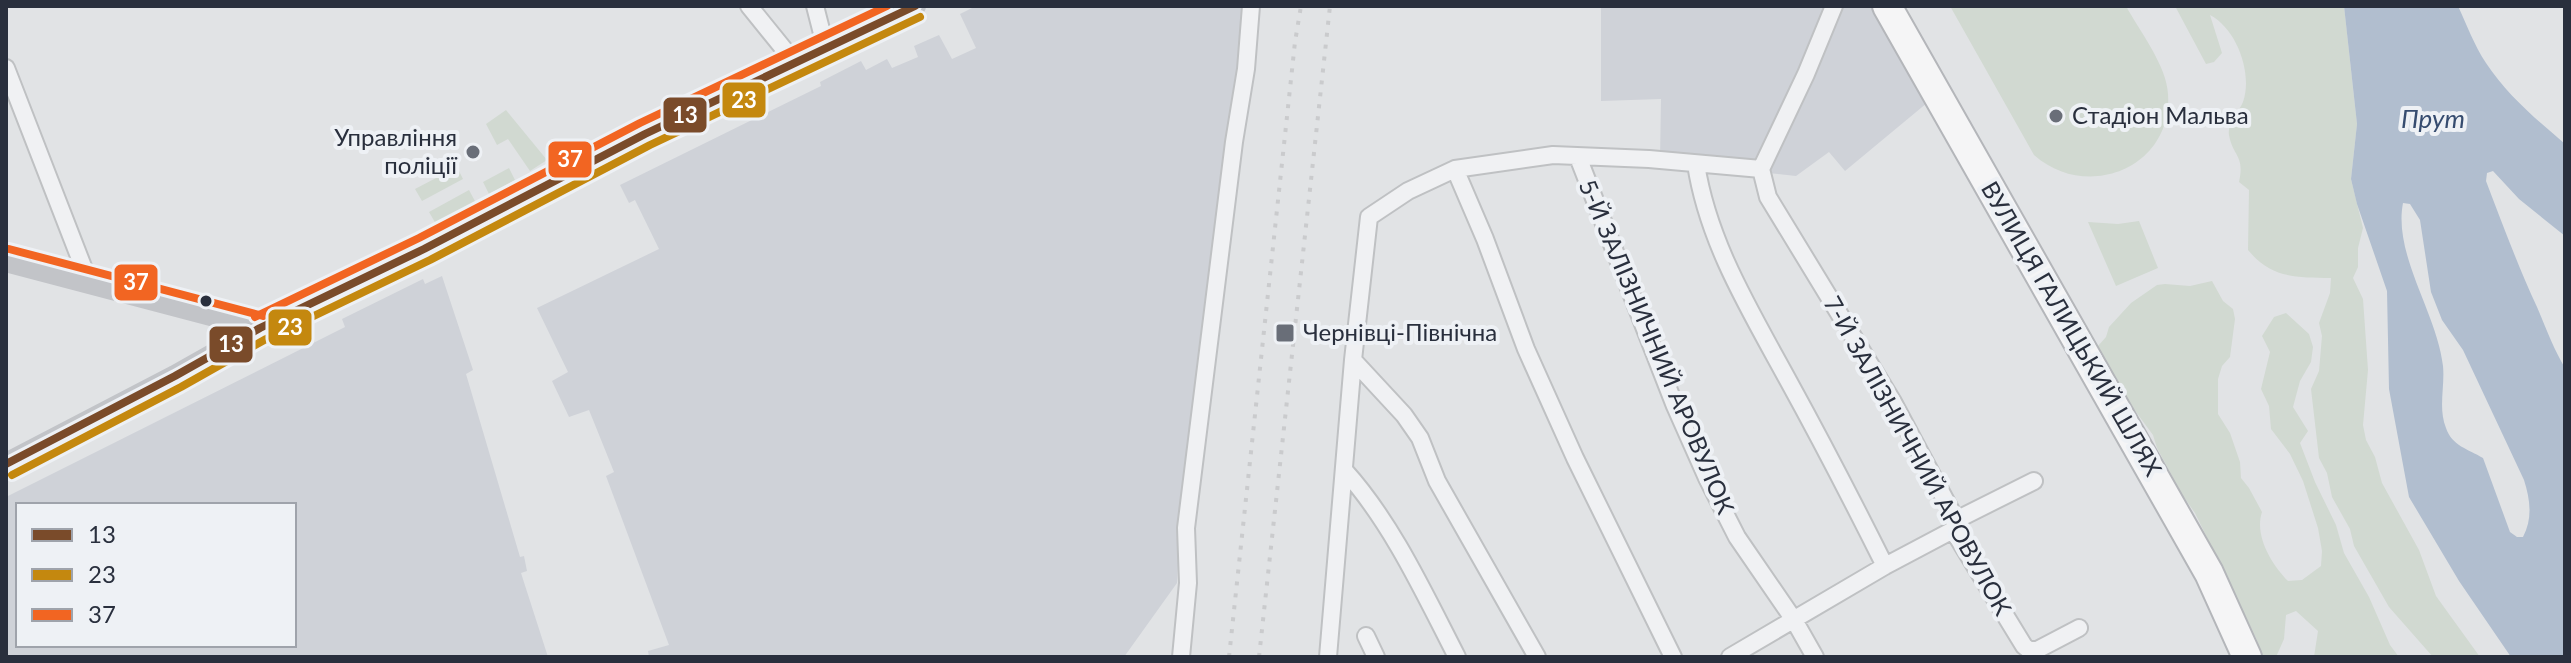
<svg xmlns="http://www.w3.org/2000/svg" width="2571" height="663" viewBox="0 0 2571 663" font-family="Lato,sans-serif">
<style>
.built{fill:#cfd2d8;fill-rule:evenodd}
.green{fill:#d1d9d1}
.water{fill:#b1becf;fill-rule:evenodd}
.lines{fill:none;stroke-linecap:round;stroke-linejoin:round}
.street-casing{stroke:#bfc1c3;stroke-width:20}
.highway-casing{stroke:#b4b6ba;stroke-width:32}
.street{stroke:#f0f1f3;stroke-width:16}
.secondary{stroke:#c2c4c8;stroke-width:22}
.highway{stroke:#f5f5f6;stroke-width:28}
.rail{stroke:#cacbcd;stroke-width:4;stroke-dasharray:4 8;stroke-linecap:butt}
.bus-1-casing{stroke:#eef1f5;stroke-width:14}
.bus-2-casing{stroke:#eef1f5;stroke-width:14}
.bus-3-casing{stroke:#eef1f5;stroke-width:14}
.bus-1{stroke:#7a4b2a;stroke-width:8}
.bus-2{stroke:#c4880f;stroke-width:8}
.bus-3{stroke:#f26522;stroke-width:8}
.poi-dot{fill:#696e78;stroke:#eef1f5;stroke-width:3}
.bus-dot{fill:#292f3d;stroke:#eef1f5;stroke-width:3}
.labels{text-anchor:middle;stroke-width:8;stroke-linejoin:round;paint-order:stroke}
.poi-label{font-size:24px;fill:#292f3d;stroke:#eef1f5;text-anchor:start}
.street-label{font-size:24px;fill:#292f3d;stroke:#eef1f5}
.water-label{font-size:26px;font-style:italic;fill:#364c6f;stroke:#eef1f5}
.line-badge{stroke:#eef1f5;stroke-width:3}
.badge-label{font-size:22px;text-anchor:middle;font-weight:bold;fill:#fff}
</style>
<rect width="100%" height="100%" fill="#e1e3e5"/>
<path class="built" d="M976,6h271l-67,521 -3,56 -53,74h-475l-1,-6 21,-6 -63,-169 8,-4 -25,-62 -20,7 -17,-36 16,-9 -31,-64 122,-59 -24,-49 -6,3 -9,-18 201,-99 -1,-4 41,-21 5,9 21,-11 5,9 26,-11 -4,-11 25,-11 13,24 24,-11 -16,-34z
M1601,6h288l50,87 -94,78 -16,-19 -33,24 -136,-15 1,-62 -60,2z
M442,276l31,94 -7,4 54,183 4,-1 3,15 -6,2 27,84h-542v-160l339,-170 -3,-8 81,-40 2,5zM18,505h276v140h-276z"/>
<path class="green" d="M1950,6h176c13,24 41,60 42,88 5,74 -81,108 -134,61z
M2175,6h169l13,118 -6,55 12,49 -5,20v19l-5,11 10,21 5,71 -5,55 3,15 9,17 7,26 37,67 17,46 44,61h-47l-44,-50 -35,-61 -4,-17 -18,-32 -5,-24 -8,-15 -8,-69 8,-18 3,-35 -3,-13 11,-30 1,-15c-35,-1 -59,1 -83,-28l1,-60 -10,-8c6,-27 -6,-25 -10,-47 -2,-13 10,-23 14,-33 10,-28 -6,-73 -33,-87l12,38 -8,9 -8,2z
M506,110l41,50 -17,11 -22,-32 -11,6 -11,-21z
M457,167l6,12 -41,22 -7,-12z
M509,168l6,12 -26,14 -6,-12z
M469,190l7,13 -40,21 -7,-12z
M2139,221l19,47 -42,18 -28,-64 30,2z
M2212,281l11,20 10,8 2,10 -5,38 -8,9 -4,13v35l12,19 10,29 1,16 8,10 13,24c-8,24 10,53 26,69l14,-1 19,-14 1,-15 -4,-23 -15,-47 -13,-27 -19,-25 -2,-23 -8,-17 9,-37 -8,-16 12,-19 12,-4 23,21 4,13 -2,15 -11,19 -7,26 15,24 -8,12 15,39 21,43 8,28 25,44 21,48 9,12h-85l4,-26 -22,-20 -10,4 -2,24 -8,18h-14l-6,-19 -61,-125 -12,-17 -26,-48 -4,-13 -37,-50 -18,-39 8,-9 3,-10 22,-24 26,-18 8,-1 25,2z"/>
<path class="water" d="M2344,6h114c9,19 16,39 28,57 21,32 50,56 79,81v92l-46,-37 -26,-28 -6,2 -1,8c16,42 32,85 51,126 9,21 16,41 28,61v289h-54l-52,-76 -50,-84 -20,-108 -2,-98 -30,-87 -6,-25 6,-55zM2403,203l7,1 10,16 11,72 11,28 21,30 61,130c6,19 9,38 -1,57h-6l-7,-5 -27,-74c-15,-9 -31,-12 -37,-30 -8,-20 -1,-41 -3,-62 -6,-53 -50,-111 -40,-163z"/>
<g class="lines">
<g class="street-casing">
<path id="street" d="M749,6l47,58
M815,6l11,43
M6,68l83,214
M1578,157l97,249 32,72 30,59 57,83 21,37
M1696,164c12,79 55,148 93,218 33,60 65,122 96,184
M1455,169l30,70 41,110 49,109 98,199
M1761,169l7,28 125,205 63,118 -3,10 71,116 5,4h8l42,-22
M1353,360l51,55 16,23 17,43 100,176
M1345,471c47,52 80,124 112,186
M1956,520l78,-39
M1366,636l10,21
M1181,657l7,-74 -2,-55 48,-386 12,-73 5,-63
M1328,657l25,-297 16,-143 39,-26 47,-22 98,-14 96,4 112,10 45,-95 28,-68
M1730,657l155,-91 68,-36"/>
</g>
<g class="highway-casing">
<path id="highway" d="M1887,6l322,567 38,84"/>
</g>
<use href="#street" class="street"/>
<path class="secondary" d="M6,261l254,67
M6,464l169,-88 85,-48 164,-79 221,-115 270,-128"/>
<use href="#highway" class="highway"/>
<path class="rail" d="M1229,657l66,-615 6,-36
M1259,657l71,-651"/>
<g class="bus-1-casing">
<path id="bus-1" d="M6,464l169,-88 85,-48 164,-79 221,-115 270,-128"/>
</g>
<g class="bus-2-casing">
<path id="bus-2" d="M12,475l169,-88 85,-48 164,-79 220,-115 270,-128"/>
</g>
<g class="bus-3-casing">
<path id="bus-3" d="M9,249l254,67
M255,317l164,-79 221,-115 247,-117"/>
</g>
<use href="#bus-1" class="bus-1"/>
<use href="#bus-2" class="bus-2"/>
<use href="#bus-3" class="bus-3"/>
</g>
<g class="poi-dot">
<circle cx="2056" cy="116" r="8"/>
<circle cx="473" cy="152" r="8"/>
<rect x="1275" y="323" width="20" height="20" rx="4"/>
</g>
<circle class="bus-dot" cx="206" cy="301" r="7"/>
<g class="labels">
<g class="poi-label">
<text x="2072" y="124">Стадіон Мальва</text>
<text x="457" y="146" text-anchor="end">Управління<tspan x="457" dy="28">поліції</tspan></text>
<text x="1303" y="341">Чернівці-Північна</text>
</g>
<g class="street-label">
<text transform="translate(2071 329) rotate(60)" y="8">ВУЛИЦЯ ГАЛИЦЬКИЙ ШЛЯХ</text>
<text transform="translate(1656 347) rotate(67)" y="8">5-Й ЗАЛІЗНИЧНИЙ АРОВУЛОК</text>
<text transform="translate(1917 456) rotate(61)" y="8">7-Й ЗАЛІЗНИЧНИЙ АРОВУЛОК</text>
</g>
<g class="water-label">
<text x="2433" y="128">Прут</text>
</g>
</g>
<g class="line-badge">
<rect x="721" y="81" width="46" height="38" rx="8" fill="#c4880f"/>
<rect x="662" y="96" width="46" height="38" rx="8" fill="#7a4b2a"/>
<rect x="547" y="140" width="46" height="39" rx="8" fill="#f26522"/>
<rect x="113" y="263" width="46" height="39" rx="8" fill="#f26522"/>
<rect x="267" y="308" width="46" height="39" rx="8" fill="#c4880f"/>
<rect x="208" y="325" width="46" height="39" rx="8" fill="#7a4b2a"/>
</g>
<g class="badge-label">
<text x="744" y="108">23</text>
<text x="685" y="123">13</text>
<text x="570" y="167">37</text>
<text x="136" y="290">37</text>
<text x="290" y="335">23</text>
<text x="231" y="352">13</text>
</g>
<rect width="2571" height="663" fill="none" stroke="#292f3d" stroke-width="16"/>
<rect x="16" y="503" width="280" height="144" fill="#eef1f5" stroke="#9fa3ab" stroke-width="2"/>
<rect x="32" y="529" width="40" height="12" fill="#7a4b2a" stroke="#9fa3ab" stroke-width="2"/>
<text x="88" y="543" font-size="24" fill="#292f3d">13</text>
<rect x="32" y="569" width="40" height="12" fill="#c4880f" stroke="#9fa3ab" stroke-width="2"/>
<text x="88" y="583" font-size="24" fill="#292f3d">23</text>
<rect x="32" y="609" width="40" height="12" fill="#f26522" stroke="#9fa3ab" stroke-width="2"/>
<text x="88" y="623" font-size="24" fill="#292f3d">37</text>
</svg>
